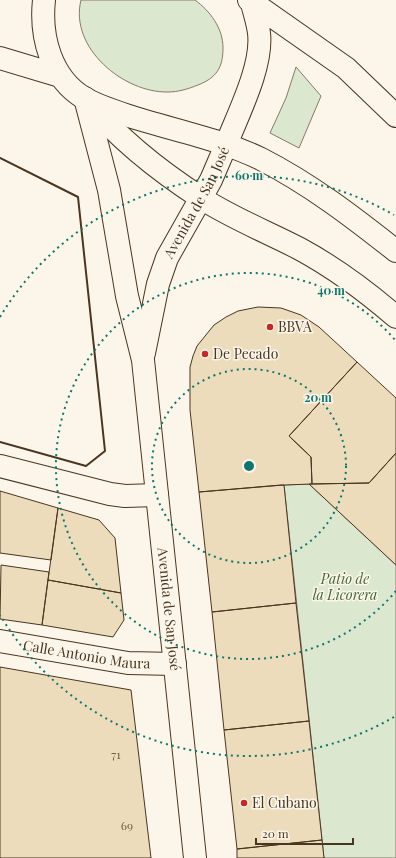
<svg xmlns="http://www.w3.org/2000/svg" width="396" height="858" viewBox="0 0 396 858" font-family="'Playfair Display',serif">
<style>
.green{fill:#dce7d0;stroke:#887966}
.building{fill:#ecdcbc;stroke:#4a3520}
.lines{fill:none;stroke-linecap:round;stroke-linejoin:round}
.minor-casing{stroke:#4a3520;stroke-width:24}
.secondary-casing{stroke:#4a3520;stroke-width:24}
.primary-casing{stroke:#4a3520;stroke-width:24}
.minor{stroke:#fbf6e9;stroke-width:22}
.secondary{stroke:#fbf6e9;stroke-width:22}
.primary{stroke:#fbf6e9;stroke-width:22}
.wall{stroke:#4a3520;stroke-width:2}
.ring{fill:none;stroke:#0f766e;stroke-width:2;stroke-dasharray:2 4}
.poi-dot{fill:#c62828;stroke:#fbf6e9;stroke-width:1.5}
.labels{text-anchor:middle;stroke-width:3;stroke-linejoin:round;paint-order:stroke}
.number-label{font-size:12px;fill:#725f47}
.street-label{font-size:14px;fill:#4a3520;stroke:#fbf6e9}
.poi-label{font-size:14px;fill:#4a3520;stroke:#fbf6e9;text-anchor:start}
.park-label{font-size:14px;font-style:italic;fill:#436837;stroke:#fbf6e9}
.centre{fill:#0f766e;stroke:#fbf6e9;stroke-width:2}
.ring-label{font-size:12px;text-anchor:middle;font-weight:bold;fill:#0f766e;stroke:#fbf6e9;stroke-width:3;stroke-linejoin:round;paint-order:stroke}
</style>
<rect width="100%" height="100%" fill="#fbf6e9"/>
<path class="green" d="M81,0h114c15,11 28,28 28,48 0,20 -7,30 -25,37 -10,4 -20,7 -30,7 -44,1 -99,-44 -87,-92z
M296,67l25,29 -22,52 -29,-15 16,-35z
M309,484l87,81v293h-72l-40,-373z"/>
<path class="building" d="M258,307l23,1 20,7 18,12 38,35 -68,74 22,21 1,27 -28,1 -85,7 -9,-82v-43l3,-11 4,-10 17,-21 12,-8 12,-6z
M357,362l39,36v55l-27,30 -57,1 -1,-27 -22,-21z
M396,453v112l-87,-81 60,-1z
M281,485h3l12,118 -84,9 -13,-120z
M0,491l58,17 -7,52 -51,-7z
M58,508l41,12 16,18 6,55 -73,-13z
M1,565l48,7 -7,53 -42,-6z
M48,580l73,13 3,27 -11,17 -71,-12z
M296,603l13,118 -85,9 -12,-118z
M0,667l131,23 20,168h-151z
M309,721l13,119 -85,9 -13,-119z
M322,840l2,18h-87v-9z"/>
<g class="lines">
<g class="minor-casing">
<g id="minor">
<path d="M0,466l110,28 15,2 32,-1"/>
<path id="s1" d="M0,641l128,22 47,1"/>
</g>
</g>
<g class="secondary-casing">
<g id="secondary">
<path id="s2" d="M85,98l24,92 18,106 16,64 52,498"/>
<path d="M88,102c32,38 71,69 113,96 31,20 66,34 99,51 35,19 66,42 96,68"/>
<path id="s3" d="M144,353l14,-69 9,-26 44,-78 15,-35"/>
</g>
</g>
<g class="primary-casing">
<path id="primary" d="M44,0c-4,37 7,78 40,98 13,8 28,12 42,17 45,15 92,23 135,44 49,25 92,58 135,92
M249,0l97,68 50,48
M0,58l60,18
M226,145c12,-31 37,-79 33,-112 -1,-10 -5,-21 -7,-30"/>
</g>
<use href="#minor" class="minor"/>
<use href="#secondary" class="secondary"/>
<use href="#primary" class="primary"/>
<path class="wall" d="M0,158l78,39 27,254 -19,15 -86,-24"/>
</g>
<g class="ring">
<circle cx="249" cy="466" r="97"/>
<path d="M396 591A193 193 0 1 1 396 341"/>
<path d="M394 717A290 290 0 0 1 0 615M0 317A290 290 0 0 1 394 215"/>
</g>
<g class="poi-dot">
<circle cx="270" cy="327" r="4"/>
<circle cx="205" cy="354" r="4"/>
<circle cx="244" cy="803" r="4"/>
</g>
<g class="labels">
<g class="number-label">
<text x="116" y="759">71</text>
<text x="127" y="830">69</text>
</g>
<g class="street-label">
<text dy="5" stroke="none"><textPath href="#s3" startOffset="161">Avenida de San José</textPath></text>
<text dy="5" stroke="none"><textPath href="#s2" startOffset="519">Avenida de San José</textPath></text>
<text dy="5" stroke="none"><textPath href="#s1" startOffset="88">Calle Antonio Maura</textPath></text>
</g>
<g class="poi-label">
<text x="278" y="332">BBVA</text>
<text x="213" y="359">De Pecado</text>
<text x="252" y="808">El Cubano</text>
</g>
<g class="park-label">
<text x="345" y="584">Patio de<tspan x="345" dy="16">la Licorera</tspan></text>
</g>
</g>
<circle cx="249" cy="466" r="6" class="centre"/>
<g class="ring-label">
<text x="249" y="180">60 m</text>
<text x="331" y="295">40 m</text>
<text x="318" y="402">20 m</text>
</g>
<path d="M256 838v6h97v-6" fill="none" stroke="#4a3520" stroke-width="2"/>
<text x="262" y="838" font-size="12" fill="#4a3520" stroke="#fbf6e9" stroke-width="3" paint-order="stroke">20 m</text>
</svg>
